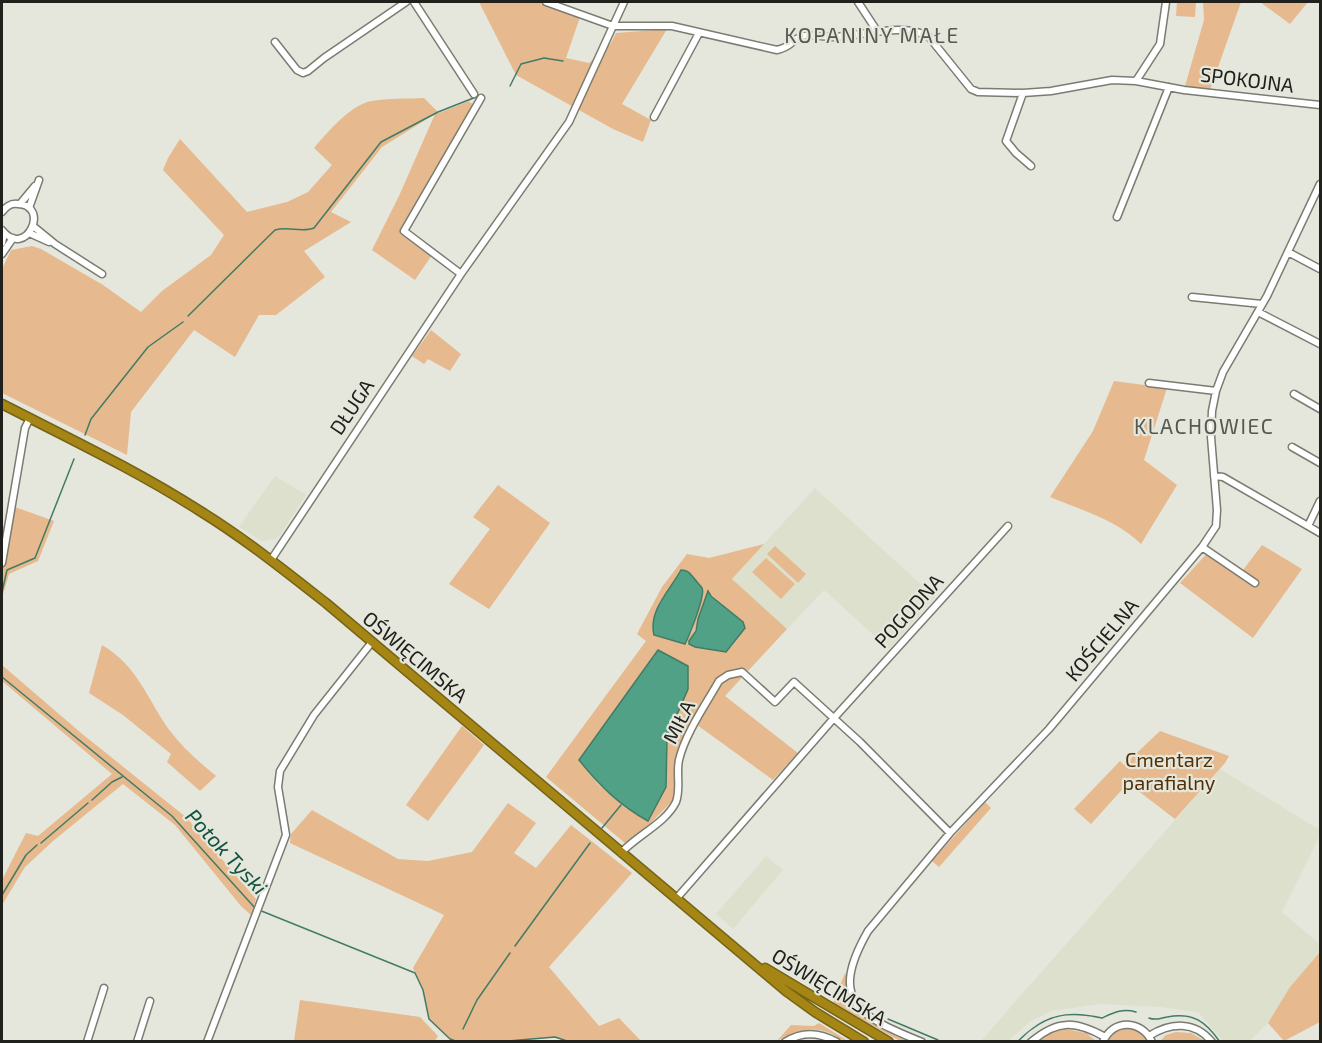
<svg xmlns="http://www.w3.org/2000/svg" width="1322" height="1043" viewBox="0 0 1322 1043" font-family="'Exo 2',sans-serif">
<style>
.built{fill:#dce0cd}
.green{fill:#e6b98e;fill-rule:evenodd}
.water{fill:#51a186;stroke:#427b66;stroke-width:1.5}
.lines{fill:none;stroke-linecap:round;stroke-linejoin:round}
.stream{stroke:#427b66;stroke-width:1.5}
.minor-casing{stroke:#797c71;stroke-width:9}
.highway-casing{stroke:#766317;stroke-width:11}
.minor{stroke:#fff;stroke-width:6}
.highway{stroke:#a58614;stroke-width:8}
.labels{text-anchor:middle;stroke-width:4.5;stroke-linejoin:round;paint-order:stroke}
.street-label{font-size:20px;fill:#20211d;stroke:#e5e7dc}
.park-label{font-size:20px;fill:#513006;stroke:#e5e7dc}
.neighbourhood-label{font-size:21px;letter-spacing:1.5px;fill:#56594f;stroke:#e5e7dc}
.water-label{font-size:21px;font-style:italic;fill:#10523f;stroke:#e5e7dc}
</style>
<rect width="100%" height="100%" fill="#e5e7dc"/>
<path class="built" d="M275,476l31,19 -26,40 -5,4 -13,2 -23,-14z
M815,488l120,109 -46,52 -65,-59 -37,39 -55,-50z
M1220,769l100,61v5l-38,77 38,32v8l-30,35 -22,36 -18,18h-27l-25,-29 -38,-5 -59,-3 -50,7 -20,10 -23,20 -28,1z
M766,856l17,14 -50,59 -17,-15z"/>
<path class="green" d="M479,2h58l43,15 -14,41 23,5 22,-20 5,-10 51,-4 -45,75 29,16 -8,22 -30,-13 -97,-54z
M1177,2h19l-1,15 -19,-1z
M1203,2h38l-31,88 -25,-4 19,-66z
M1260,2h48l-18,22z
M479,97l-11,4 6,4 -73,126 31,24 -17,25 -43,-30 27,-54 36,-82 -53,33 -51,65 20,10 -47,29 21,26 -49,38h-17l-24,42 -41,-27 -63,82 -4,43 -125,-62v-124l9,-19 21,-4 9,3 62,36 38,27 21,-21 49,-36 13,-20 -61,-65 5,-12 12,-19 67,73 40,-10 21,-10 24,-27 -18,-17c13,-15 37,-44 58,-47 17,-3 35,-2 52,-3l15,15z
M431,330l30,24 -11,17 -22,-12 -4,5 -12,-8z
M1114,381l53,7 -23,72 33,25 -36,59c-24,-24 -60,-34 -91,-47l43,-66z
M498,485l52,38 -61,86 -40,-25 41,-55 -17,-12z
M15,507l39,14 -16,40 -29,13 -7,24v-72l10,2z
M764,544l-32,35 55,50 -62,67 73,57 -25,27 -80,-58 -18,41 -1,36 -26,27 -23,17 -79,-66 100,-136 -9,-7 25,-47 25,-33 22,4zM696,580l6,15 -10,36 -8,13 -29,-9c-4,-13 2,-35 14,-44 7,-5 18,-7 27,-11zM708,592l35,30 2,6 -14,19 -42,-6c10,-14 12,-33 19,-49zM688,689l-21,49 -40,71 -28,-24 -20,-25z
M1262,545l40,24 -49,69 -73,-55 30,-33 33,20z
M775,546l31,28 -8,9 -31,-29z
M766,558l29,26 -14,15 -29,-27z
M102,645c36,21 45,54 68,86 13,17 29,31 46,45l-16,15 -33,-29 4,-8 -48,-39 -34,-22z
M2,665l79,68 106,85 69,81 -5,16 -10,-9 -66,-81 -52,-41 -70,57 -28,26 -23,38v-25l24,-47 12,3 74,-62 -110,-93z
M462,726l22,19 -56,76 -22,-16z
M1160,731l69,25 -4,7 -50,56 -47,-36 -37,41 -17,-15 46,-48 4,4z
M985,802l6,6 -52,59 -7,-6z
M508,803l28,20 -22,30 22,15 35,-43 61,48 -83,94 50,59 20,-8 22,23 -71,1 -15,-5 -58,5h-39l-8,-3 -21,-20 -6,-29 -10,-22 31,-53 -154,-72 1,-9 21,-24 86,49 30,2 44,-9z
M1320,952v70l-36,19 -16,-18 22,-36z
M845,973l1,2c2,42 34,53 68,66h-14l-67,-38z
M300,1000l120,17 18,19 -4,6 -140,-1z
M819,1023l29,18c-7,0 -12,-5 -18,-8 -20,-8 -36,-1 -53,8l14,-16 23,1z
M1126,1028l13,3 8,10 -40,1 7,-10z
M1066,1029l20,4 10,8 -60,1 14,-10z
M1176,1032l15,1 14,8h-45l6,-6z"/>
<path class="water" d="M681,570c6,0 8,2 12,7 2,3 7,8 9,11 4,7 -13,48 -17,56l-31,-9c-6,-24 16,-45 27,-65z
M708,591l3,5 32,26 2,6 -19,24 -31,-5 -6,-3v-3l7,-10 2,-12z
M658,650l30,16v23l-21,49 -1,49 -18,34c-29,-16 -49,-36 -69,-61z"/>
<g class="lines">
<path class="stream" d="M510,86l11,-22 23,-6 19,3
M188,316l87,-86c13,-4 27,3 39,-2l67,-86 57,-30 38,-15
M85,435l6,-16 57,-72 35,-25
M2,592l5,-22 28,-12 39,-99
M2,677l170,139 83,92
M92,800l20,-18 10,-5
M602,828l19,-23
M41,843l47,-40
M2,895l24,-40 11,-10
M259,910l156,63 8,17 6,29 21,20 8,3
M515,946l75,-103
M1149,1018c7,3 11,0 18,-1 27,-5 39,5 53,25
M888,1019l50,21
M463,1029l14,-29 33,-47
M497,1042l58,-5 15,5
M1017,1042c5,-4 9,-9 15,-13 22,-17 44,-17 70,-11 11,-5 20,-10 34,-6"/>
<g class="minor-casing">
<path id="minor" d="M414,2l60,92
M546,2l67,24h59l105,24c14,-3 13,-8 23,-13 9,-4 24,0 33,0 26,0 72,-16 96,0l42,52 7,3 45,1 28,-2 61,-11 24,1 48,9 136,15
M858,2l19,29
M275,42l22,28 6,3 5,-2 16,-13 82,-56
M1136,81l24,-37 6,-42
M1023,93l-17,48 10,12 15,13
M654,117l45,-84
M20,204l15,-18
M29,208l10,-28
M2,212c4,-5 8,-9 16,-8 33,1 8,56 -16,26
M1117,217l52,-130
M33,226l22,18 47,30
M29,233l20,9
M2,243l2,-10
M1288,252l32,17
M2,254l11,-16
M461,274l-57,-43 77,-133
M1192,297l70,7
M1258,312l62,32
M1149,383l67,8
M1294,394l26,15
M1292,447l28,16
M1214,476l9,1 97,56
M1308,526l12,-25
M1202,547l53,36
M271,560l190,-286 108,-152 55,-120
M2,563l23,-135 5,-10
M621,853c16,-18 44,-29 55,-51 5,-13 0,-29 3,-42 6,-26 27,-56 40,-79l9,-6 14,-3 33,30 19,-20 66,60 90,91
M676,899l158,-181 174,-192
M1149,1036c22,-14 46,-15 63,6
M87,1042l17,-54
M137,1042l13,-41
M207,1042l79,-207 -8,-48 2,-16 34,-56 58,-73
M785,1042c17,-11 34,-10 52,0
M922,1042c-64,-26 -94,-41 -54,-111l82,-98 99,-104 153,-182 14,-21 1,-16 -6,-73 1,-26 4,-20 7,-19 44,-76 53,-112
M1031,1042c27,-23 45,-21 74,-5
M1103,1042c10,-24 39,-22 49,0"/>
</g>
<g class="highway-casing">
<path id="highway" d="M2,404c66,34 134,66 198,107 44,27 85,60 126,92l460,388 29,21 49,30
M765,968l124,74"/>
</g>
<use href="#minor" class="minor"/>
<use href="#highway" class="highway"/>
</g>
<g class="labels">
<g class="street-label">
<text transform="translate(1247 80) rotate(7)" y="7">SPOKOJNA</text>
<text transform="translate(352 407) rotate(-56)" y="7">DŁUGA</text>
<text transform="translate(909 611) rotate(-48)" y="7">POGODNA</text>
<text transform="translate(1102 640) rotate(-50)" y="7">KOŚCIELNA</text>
<text transform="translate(415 657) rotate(40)" y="7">OŚWIĘCIMSKA</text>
<text transform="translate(679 722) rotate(-63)" y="7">MIŁA</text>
<text transform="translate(829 987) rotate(31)" y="7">OŚWIĘCIMSKA</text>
</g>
<g class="park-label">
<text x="1169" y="767">Cmentarz<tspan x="1169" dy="23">parafialny</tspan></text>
</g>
<g class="neighbourhood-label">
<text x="872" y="43">KOPANINY MAŁE</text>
<text x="1204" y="434">KLACHOWIEC</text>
</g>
<g class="water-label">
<text transform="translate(226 852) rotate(47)" y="7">Potok Tyski</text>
</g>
</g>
<rect width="1322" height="1043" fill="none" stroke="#20211d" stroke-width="6"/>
</svg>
